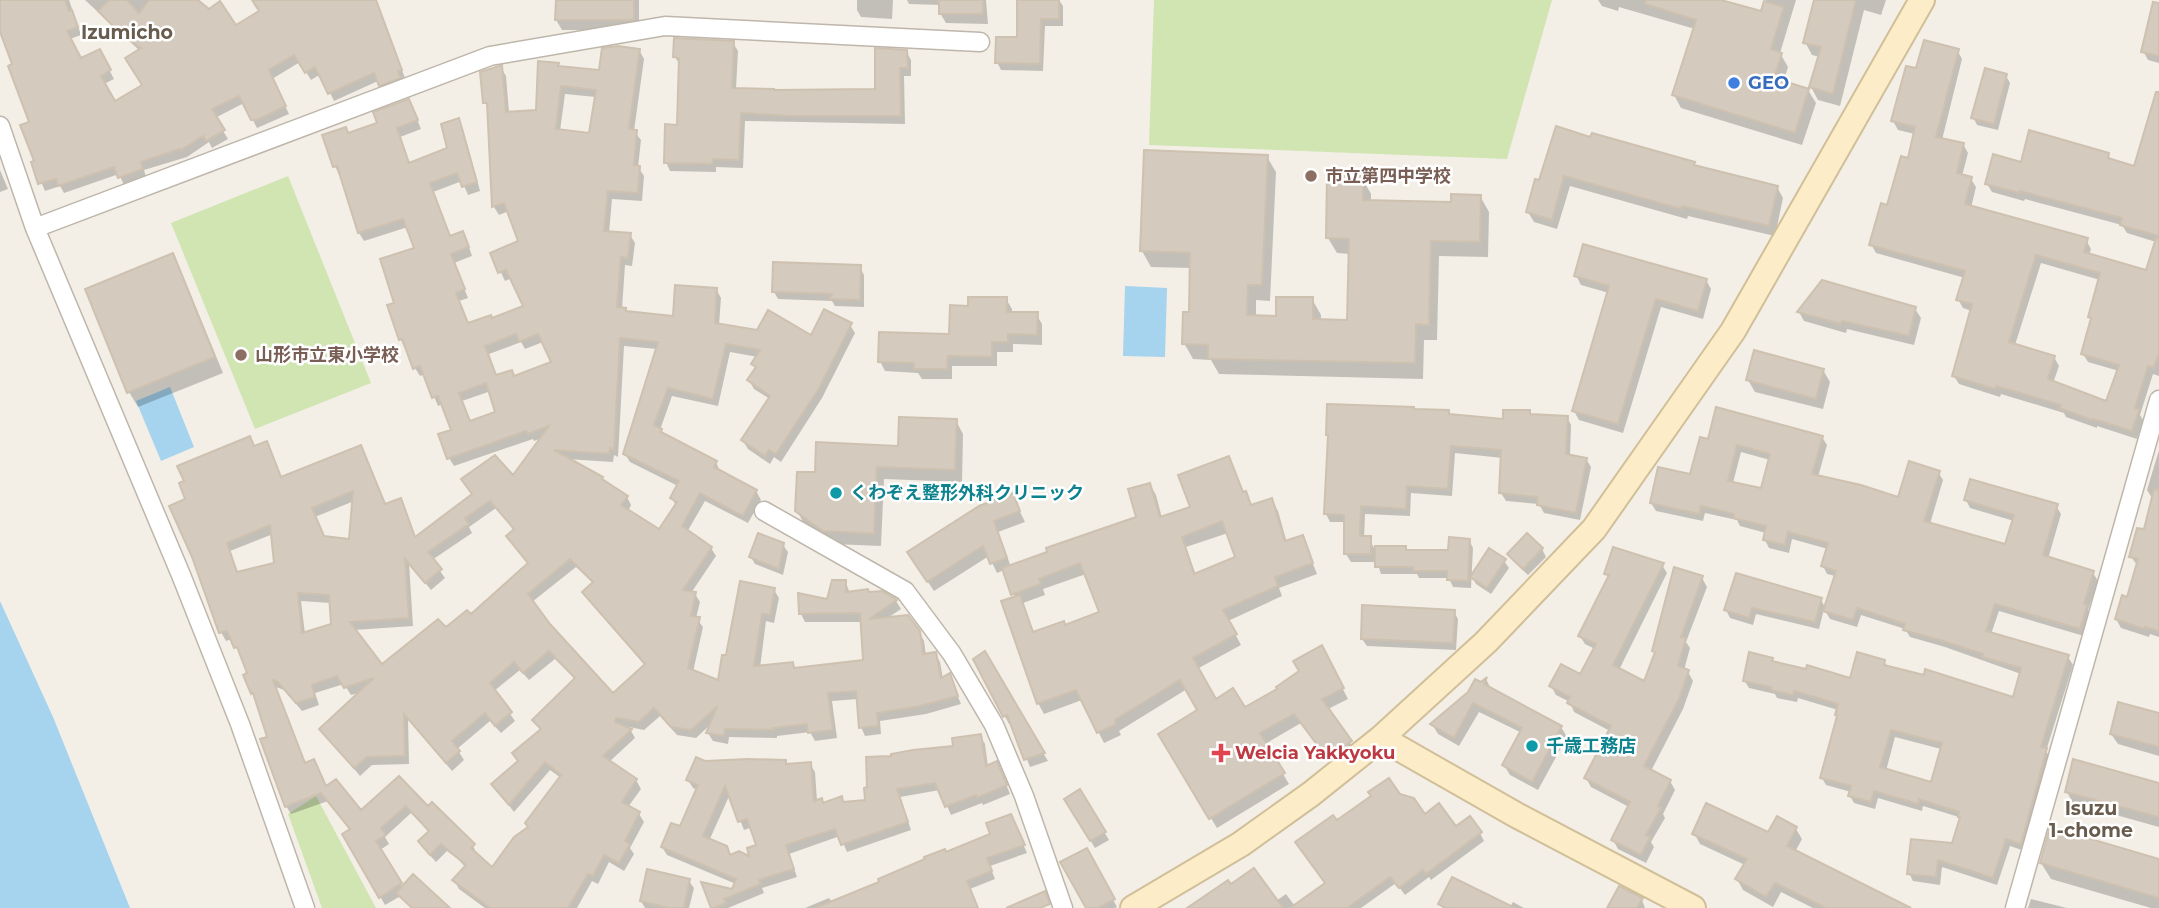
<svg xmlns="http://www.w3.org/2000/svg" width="2159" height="908" viewBox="0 0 2159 908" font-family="Montserrat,'Noto Sans JP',sans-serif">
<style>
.green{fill:#d0e5b1}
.water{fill:#a6d3ed}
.shadow{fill:#0003;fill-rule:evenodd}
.building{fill:#d4cabd;stroke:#cec1b0;stroke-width:2;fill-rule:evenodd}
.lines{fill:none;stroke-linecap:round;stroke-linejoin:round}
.street-casing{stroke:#beb6aa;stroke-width:21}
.secondary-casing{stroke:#d0bf98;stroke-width:28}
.street{stroke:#fff;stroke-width:18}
.secondary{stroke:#fcedc8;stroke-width:24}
.shop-dot{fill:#3f7fe0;stroke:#fff;stroke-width:2.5}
.education-dot{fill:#8d6e63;stroke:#fff;stroke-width:2.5}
.culture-dot{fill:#0f9aa8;stroke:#fff;stroke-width:2.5}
.health-dot{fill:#e0444e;stroke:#fff;stroke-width:2.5}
.labels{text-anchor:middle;stroke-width:5;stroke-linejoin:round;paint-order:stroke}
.shop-label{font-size:18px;font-weight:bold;fill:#366cbe;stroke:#fff;text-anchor:start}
.education-label{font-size:18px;font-weight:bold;fill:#785e54;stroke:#fff;text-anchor:start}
.culture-label{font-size:18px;font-weight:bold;fill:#0d838f;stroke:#fff;text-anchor:start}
.health-label{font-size:18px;font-weight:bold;fill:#be3a42;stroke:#fff;text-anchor:start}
.neighbourhood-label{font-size:19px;font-weight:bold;fill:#685c4e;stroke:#fff}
</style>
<rect width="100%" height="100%" fill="#f3efe7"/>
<path class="green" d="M1154,0h398l-45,159 -358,-14z
M288,176l83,207 -116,46 -84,-206z
M316,796l60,112h-54l-34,-94z"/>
<path class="water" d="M1125,286l42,2 -2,69 -42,-1z
M170,387l24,60 -33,14 -25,-60z
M0,601l53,116 77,191h-130z"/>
<path class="shadow" d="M0,0h69l12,35 -11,4 11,22 18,-10 15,28 -10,5 11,20 29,-18 -4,-35 -55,-51h110l41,27 25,-15 -7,-12h120l31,78 -4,1 3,7 -19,7 -7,-12 -44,20 -13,-27 -10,6 -11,-18 -28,17 17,35 -32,14 -13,-25 -29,15 13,21 -16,9 -3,-6 -22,15 -43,13 2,7 -22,8 -5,-11 -55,19 -4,-7 -15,5 -12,-28 3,-1 -5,-39 -31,-104z
M557,0h82v30h-77l-6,-10z
M857,0h36l-1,19 -31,-2 -4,-7z
M907,0h79l2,24 -42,-1 -6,-10 1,-8 -32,-1z
M1019,0h40l4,6v20h-18l-2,45 -42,-1 -4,-8 22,-23z
M1598,0h126l1,3 38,10 3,-13h30l-16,53 8,14 -5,16 25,7 8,13 -14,42 -121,-37 -7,-13 21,-66 -76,-22 -1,4 -16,-5z
M1816,0h70l-5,15 -17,-5 -24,96 -22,-6 -7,-13 9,-30 -8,-2 -7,-13z
M2159,10v53l-11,-3 -5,-9z
M733,43l5,8 -2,38 141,2 29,-40 5,9v16h-7l1,48 -160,-3 -2,47 -27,-1v5l-46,-1 -4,-9 13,-35 1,-62 -5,-8z
M639,50l5,9 -10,72 7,9 -3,27 6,9 -2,25 -30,-2 -3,34 21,2 5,8 -3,23 -7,-1 -3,44 5,4 48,5 41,-29 5,9 -2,27 93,13 38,-13 5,8 -33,65 -41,64 -7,-5 -4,7 -22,-15 -5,-8 27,-42 -16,-10 -5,-9 7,-10 -3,-6 5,-7 -28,-5 -12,54 -46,-10 -12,34 4,6 52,26 4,10 36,19 5,9 -13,23 -43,-22 -18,31 24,16 5,8 -25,37 4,1 5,8 -4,16 7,9 -10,45 26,10 9,-25 46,-67 5,8 -5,25 -8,-2 -6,47 32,-4 3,6 70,-8 -3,-40h-57l-4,-8 27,-13 17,-20 5,12h31l15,8 5,8 -15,10 33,13 5,9 2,14 9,-1 5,8 3,17 6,-4 12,29 -35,10 -46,7 1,13 -16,2 -4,-9 -3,-28 -26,2 5,37 -22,3 -5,-9 -33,4v2l-48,-1 -1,7 -15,-3 -5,-8 3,-9 -15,14 -19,-3 -17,-19 -16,14 -15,-3 6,11 -26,24 27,18 5,9 -13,18 11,7 5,8 -14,26 4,6 -10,17 -15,-9 -11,22 -6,-3 -15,27h-92l-26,-19 -5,-9 12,-12 -7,-8 -12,-9 -11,11 -11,-12 -5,-8 10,-9 -19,-20 -26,24 4,7 -9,6 26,43 -21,12 -40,-71 6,-4 -23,-29 -37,13 -5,-8 -17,-68 -28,-83 -9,-16 -6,2 -5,-9 -33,-132 67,-52 16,4 11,27 78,-32 25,59 31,33 97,-61 29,-40 -8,3 -1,-2 -79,27 -5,-8 4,-27 -10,-27 -5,2 -13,-32 -5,2 -5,-8 -14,-28 -12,-34 7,-2 21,-55 -9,-22 -44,14 -5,-8 -18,-59 -2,1 -4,-9 14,-31 64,-26 8,20 -21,8 10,27 39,-15 9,-28 5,8 17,62 -12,4 -6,-14 -29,11 17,45 17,4 5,15 -18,7 14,35 -9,3 10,24 23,-5 33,-13 -13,-29 -7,3 -13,-27 29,-12 -12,-31 -10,4 -5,-8 -5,-97 -4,-8 16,-34 5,8 3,37 28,-1 21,-47 1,3 42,4zM565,94l31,3 -6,38 -30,-4zM521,342l4,7 18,-7 11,21 -39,15 -18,-1 -8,-23zM624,346l33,3 -32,105 5,8 48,24 -6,12 4,8 -17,25 -31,-20 3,-6 -4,-8 -25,-19 -36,-19 47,3 1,-7 4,2zM491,391l6,22 -27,10 -8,-22zM354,501l-4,40 -26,-3 -9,-21zM496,508l19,22 -7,6 21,28 -58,53 -89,49 -28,-36 59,-4 -4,-63 22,27 14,-12 -13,-18 40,-27 -3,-6zM273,534l3,30 -38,10 -8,-23zM576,567l18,17 -9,9 4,8 56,64 -32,31 -64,-71 -17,-23zM301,601l30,2 2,22 -28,9zM555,659l21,21 -42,40 8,11 -23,31 -26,23 21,27 36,-42 11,8 -31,50 -37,42 -20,-18 2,-2 -4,-8 -44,-33 -28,-31 -38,35 -35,-25 -20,-23 -30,-78 8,3 18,21 17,-6 -4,-12 29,-9 7,11 11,-3 -41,37 39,47 12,-11 37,-1 -1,-45 44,52 12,-11 -7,-11 33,-28 11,12 14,-12 -21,-30 26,-21 9,10z
M1957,50l5,9 -20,81 21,4 5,9 -6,23 9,3 5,8 -5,21 115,32 5,9 -2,6 58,17 9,-30 -29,-9 -5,-8 -97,-26 -1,2 -32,-9 -5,-8 35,-20 86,-9 4,6 23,7 24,-50v258l-6,-2 -13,41 3,5 -6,19 -40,-13v2l-31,-11 -2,-4 -63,-19 -1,3 -41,-13 -5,-8 18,-65 -9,-3 -5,-9 7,-21 -89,-25 -5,-9 38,-84 6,-26 -17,-4 -5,-9 25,-50zM2041,263l59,17 -10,37 2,4 -9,33 5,8 31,9 -12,32 -54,-20 6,-17 -5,-9 -39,-12z
M2006,76l4,7 -12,47 -21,-5 -4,-8z
M1591,139l103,24 1,4 82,20 6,11 -8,38 -87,-20 -1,3 -117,-33 -13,43 -23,-7 -6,-10 12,-29z
M1267,157l9,15 -6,129 -14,-1v17l21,1 35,-19 9,16v6l28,1 1,-68 -13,-1 -9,-15 34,-60 9,16v8l82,2 27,-8 9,16 -1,45 -49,-1 -2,84h-13l-1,39 -204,-5 -8,-14 -18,-1 -9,-16 6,-29 1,-46 -40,-1 -9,-16z
M0,170l8,19 -8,3z
M172,255l9,16 42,102 -85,34 -9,-15z
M860,267l4,8v32l-29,-1 -3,-5 -54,-2 -4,-7z
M1576,275l130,5 5,9 -8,30 -42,-12 -38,126 -44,-13 -5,-9 35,-118 -28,-8z
M1006,299l6,10v5h24l6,10v21l-29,-1v8h-16v14h-45v13h-30l-4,-6 -33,-2 -5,-10 71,-25 18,-29z
M1915,309l6,9 -7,27 -67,-16 -1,4 -42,-12 -5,-9z
M1823,370l7,12 -7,27 -68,-17 -7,-12z
M1414,411l34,1 3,4 54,5 26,-5 36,1 4,8 -1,31 16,3 5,8 -11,53 -36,-7 -5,-9 -33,-3 -5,-8 2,-35 -48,-5 -3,43 -41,-3 -1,23 -45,-2 -1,24h5l5,10h31l2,3h43l19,-11 4,8 -2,40 -18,-1 -4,-9h-30l-2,-4h-36l-4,-12h-26l-5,-8v-32h-16l-4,-8 4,-76 -3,-4z
M956,421l7,13 -1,48 -78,-3 -3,67 -49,-2 -28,-20 -7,-14 19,-36 84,-27z
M1822,437l5,8 -9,32 81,23 39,-28 5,8 -13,44 77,22 7,-25 -44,-13 -4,-8 90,6 5,8 -13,45 45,14 5,8 -10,29 3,5 -7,21 -85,-25 -8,23 77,23 5,8 -27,86 4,7 -25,93 -15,-5 -13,39 -55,-18 -2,18 -27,-4 -4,-8 44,-28 9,-27 -39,-12 -1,5 -44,-13 -3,11 -21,-6 -4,-7 1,-4 -25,-7 -4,-7 17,-60 -1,-8 -40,-12 -1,4 -20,-4 -2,-4 -26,-6 -5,-8 28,-21 2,4 77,17 33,-19 3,6 127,32 7,-25 -76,-27 -35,-10 -5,-8 -44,-14 -4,12 -27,-8 -6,-10 -5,20 -63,-15 -3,11 -23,-7 -4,-8 95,-10 5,9 10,-33 -9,-2 -4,-8 5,-17 -36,-10 -3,14 -20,-5 -4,-8 1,-7 -26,-7 -3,-6 -32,-7 -2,8 -47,-10 -5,-8 41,-27 17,-35zM1741,452l29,8 -8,30 -29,-7zM1895,737l46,12 -9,36 -46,-14z
M2159,450v187l-9,-3 -1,3 -28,-9 -5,-9 12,-20 10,-33 -7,-9 14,-25 7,-34 -5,-8z
M1229,458l15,36 8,12 20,-6 6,11 9,32 15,-6 15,37 -38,14 3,8 -54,25 13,24 -44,24 18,32 29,8 83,-51 21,41 -20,10 28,43 -22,15 -33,-44 -36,21 24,40 -72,44 -57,-93 39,-24 -12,-22 -68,42 2,4 -17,8 -22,-43 -38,14 -6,-11 -23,-105 -11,-28 -7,3 -8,-17 -55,35 -19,-28 97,-68 13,27 -27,10 13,35 127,-49 12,-33 6,10 6,23 30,-10zM1228,533l10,25 -42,17 -10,-28zM1086,574l15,39 -36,14 -31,7 -11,-31 22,-8 -2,-6z
M783,545l5,7 -5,23 -28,-11 -4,-7z
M1542,549l4,8 -18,18 -15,-14 -4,-7z
M1504,561l5,7 -18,26 -15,-10 -4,-7z
M1662,565l5,8 -48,97 26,14 11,-29 -3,-5 49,-72 5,9 -21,55 4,6 -6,22 4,2 5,9 -10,28 -32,62 19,10 5,9 -12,24 2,4 -14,24 3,5 -8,16 -28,-14 -5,-9 16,-33 -38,-20 -5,-9 24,-47 -36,-19 -4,-10 -14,-7 -5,-9 30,-10 14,-27 -10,-5 -5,-8 29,-57 -3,-5z
M1454,612l4,7 -2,31 -89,-4 -5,-7z
M984,654l64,107 -18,6 -18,-45 -3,2 -34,-65z
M1486,679l5,10 70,38 6,10 -29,53 -28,-15 -6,-10 18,-32 -43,-21 -20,34 -21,-12 -6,-10z
M2159,715v41l-41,-12 -7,-10z
M980,736l5,8 3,23 13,5 9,22 -27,11 -1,-2 -31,12 -11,-25 -40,7 11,33 -64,22 -7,-16 -51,18 8,23 -35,11 2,5 -36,15h-15l21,-17 2,-7 -69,-29 -5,-8 18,-18 18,-39 -5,-2 -5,-8 16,-18h81l2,3 23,-1 5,8 2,29 7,4 17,-7 3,6 23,-3 26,-43 62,-11zM730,794l14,36 8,-3 6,19 -6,13 -21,-3 -22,-15z
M2159,784v43l-86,-24 -6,-11z
M1080,792l29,48 -14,8 -29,-48z
M1399,796l26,20 31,13 24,4 4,8 -53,39 -2,-3 -24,18 -9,-12 -35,25h-160l30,-21 45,14 10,-7 9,12 31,-22 10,-62z
M1014,824l13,29 -37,13 5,13 -25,10 8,19h-173l24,-10 3,4z
M1796,829l6,10 -7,13 107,56h-89l-32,-16 -8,15 -30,-17 -6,-11 8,-14 -45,-21 -6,-11 75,1z
M1086,850l31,57 -2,1h-27z
M2159,861v47h-8l-100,-29 -10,-16z
M689,881l5,7 -5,20h-44l-4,-7z
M2031,899l36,9h-39z
M1642,900l3,8h-35z
M1513,902l11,6h-81l-3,-4 70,3z"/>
<path class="building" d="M0,0h65l4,11 3,-1 6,17 -11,4 14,27 19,-9 11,21 -10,6 14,25 27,-16 -17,-27 16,-10 -17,-11 -26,-26 11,-11h18l12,13 10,-13h49l11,9 11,-8 16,24 23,-14 -7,-11h124l26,70 -4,1 3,7 -22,8 -5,-13 -46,21 -13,-27 -10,6 -11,-18 -25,15 17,36 -29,14h-6l-12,-24 -27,13 13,21 -19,11 -3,-5 -22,14 -1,-1 -39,13 2,7 -25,9 -4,-11 -56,19 -2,-7 -18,5 -7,-22 3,-1 -14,-36 9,-3 -21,-56 4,-2 -12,-32z
M556,0h78v20h-79z
M939,0h44v14h-44z
M1017,0h42v19h-18l-1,45 -45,-1 1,-26h21z
M1646,0h75l40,11 3,-10 20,6 -13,42 11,4 -8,25 35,11 -14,44 -123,-38 24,-75 -51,-16z
M1814,0h42l-23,94 -24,-7 12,-40 -18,-4z
M2153,2l6,1v53l-18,-4z
M674,38l60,3 -2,47 42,1v1l101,-1v-41l32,2 1,18h-8l1,48h-111l-49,-3 -2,47 -26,-1 -1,5 -48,-1 1,-39 12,1 2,-67 -6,-1z
M1924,40l35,9 -23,88 28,6 -7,30 15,4 -7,27 123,34 -4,14 62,18 10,-32 3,1v114l-5,15 -6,-2 -13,42 4,2 -7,21 -39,-12 -1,1 -33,-12 2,-3 -65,-19 -1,3 -43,-13 20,-72 -16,-4 9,-29 -96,-26 12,-42 6,2 14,-49 7,2 7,-31 -24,-6 15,-55 10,2zM2036,255l64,18 -12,44 3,1 -10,36 38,11 -13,36 -58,-22 7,-23 -46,-14z
M618,46l22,3 -11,80 8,1 -3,35 6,1 -2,27 -30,-2 -4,40 27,2 -3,25 -7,-1 -4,50 9,1v3l47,5 2,-31 42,3 -2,35 42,7 11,-20 43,25 13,-26 28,14 -34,67 -42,64 -7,-4 -4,6 -24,-16 29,-44 -23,-16 9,-13 -5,-3 9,-14 -34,-6 -13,55 -45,-11 -14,37 8,4 -1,3 56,29 -3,6 43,23 -14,26 -43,-23 -18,33 30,21 -29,43 13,2 -5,24 9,1 -12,51 30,12 4,-25h4l14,-74 35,7 -5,27 -8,-1 -8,52 39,-4 1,6 69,-8 -3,-47 -61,1 -1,-21 29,6 5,-19h14v12l22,-3 1,3 13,-1 15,9 -28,19 39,-4 12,16 3,23 13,-2 5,26 9,-5 8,23 -38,10 -43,7 1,13 -19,2 -3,-37 -28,2 5,37 -25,3 -1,-9 -34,4 1,2 -49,-1 -1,7 -18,-3 11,-26 -26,23 -20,-3 -17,-19 -15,14 -23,-4 -1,4 17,7 -29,27 34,23 -15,23 18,10 -15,29 5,3 -11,19 -15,-8 -11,21 -5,-2 -20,34h-78l-38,-28 14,-15 -25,-21 -11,11 -12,-14 11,-10 -23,-25 -25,22 5,7 -10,6 26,42 -23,15 -37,-64 8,-5 -29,-36 -36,14 -25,-68 7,-2 -14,-44 -2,1 -8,-19 4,-2 -10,-26 -3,1 -7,-17 -8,2 -27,-76 -23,-51 16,-7 -6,-16 5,-2 -7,-15 73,-30 4,10 13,-5 14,36 80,-32 24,59 16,-6 14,39 57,-43 -11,-15 34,-24 18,20 36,-49 -21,8 -2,-3 -79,28 -9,-25 13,-4 -13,-34 -6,2 -12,-32 -7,3 -11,-30 -3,1 -12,-35 7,-2 -14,-44 34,-11 -11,-29 -45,14 -21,-67 -4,1 -11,-32 24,-8 2,6 29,-10 -4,-11 36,-13 9,21 -21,8 12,35 38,-15 -6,-24 18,-6 18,64 -15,5 -5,-14 -27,10 20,53 13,-5 6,16 -18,7 14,35 -9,4 12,30 23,-8 1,3 31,-12 -17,-36 -8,3 -8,-20 28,-12 -14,-38 -12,4 -5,-104h-4l-3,-31 22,-7 4,47 30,-2 2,-49 21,2 -1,3 41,4 3,-22zM561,86l35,4 -7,43 -33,-4zM516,334l3,8 19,-8 13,28 -37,14 -2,-6 -16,5 -11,-29zM620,338l38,4 -35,112 56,27 -9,17 7,4 -18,27 -38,-24 7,-9 -26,-17 1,-2 -49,-27 55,4 1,-6 4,2zM486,383l9,29 -25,9 -11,-28zM353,491l-4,48 -25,-3 -12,-28zM490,501l24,28 -8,7 22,27 -57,51 -4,-4 -21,17 -8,-8 -56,45 -32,-42 59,-4 -4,-59 20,24 17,-14 -14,-17 41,-28 -4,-6zM270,525l4,38 -37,9 -10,-29zM570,559l23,23 -11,10 63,72 -32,29 -63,-69 -22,-30zM298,593l31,2 2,29 -29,9zM549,651l26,27 -43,42 9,9 -29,24 6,8 -27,23 18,21 36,-43 16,13 -36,48 3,4 -14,10 -22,30 -21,-19 4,-4 -43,-42 -4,4 -29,-30 -38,34 -25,-31 -10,7 -12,-27 -9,4 -32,-83 5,2 18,21 19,-6 -3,-12 25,-9 7,12 30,-10 -55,51 35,39 13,-11 38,-1 -1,-42 42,49 14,-12 -8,-10 33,-28 10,13 17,-14 -22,-29 24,-21 9,11z
M1985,68l22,6 -13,50 -23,-6z
M2156,92h3v144l-39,-11 2,-7 -102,-27v2l-35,-9 8,-30 28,8 8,-32 80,23 -1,5 26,8z
M1556,126l34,11 2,-4 103,29 -1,3 84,21 -9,40 -87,-20 -1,3 -117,-33 -12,44 -26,-8 9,-33 4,1z
M1144,150l124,5 -6,130h-14l-1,30 29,1v-19h37v22l34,1 2,-81 -23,-1 1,-63 36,1v24l88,2v-8l30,1 -1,47 -49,-1 -2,84 -13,-1 -1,39 -207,-4v-14l-26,-1 1,-32h6l1,-59 -50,-2z
M1583,244l124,35 -9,32 -42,-12 -38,125 -46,-13 37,-125 -35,-10z
M173,253l42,104 -88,36 -42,-104z
M773,262l88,3 -1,35 -31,-1 3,-5 -60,-2z
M1822,280l94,27 -7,29 -67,-15 -1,3 -44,-12z
M968,297h39v15h31l-1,23 -29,-1v8h-16v15l-44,-1 -1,13h-33v-6l-36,-1 1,-30 70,2 1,-29 18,1z
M1754,350l70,19 -8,30 -70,-19z
M1327,404l87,3v2l35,1v4l54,5v-9h27v4l38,2 -2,38 21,4 -11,55 -39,-8v-8l-38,-4 2,-43 -50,-4 -3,43 -41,-3 -1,23 -45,-3 -1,30h11v18h-27v-39l-20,-1 4,-79h-2z
M1716,407l107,29 -11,38 49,11 37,12 11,-36 31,10 -16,50 81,23 9,-29 -50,-15 6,-21 88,25 -15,51 51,16 -10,33 3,1 -7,24 -85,-25 -9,27 83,24 -28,92 6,1 -26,96 -15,-5 -13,39 -55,-18 -2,17 -29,-3 4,-35 41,4 8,-26h-2l1,-5 -40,-13 -1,5 -44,-13 -3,11 -23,-6 3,-10 -31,-8 17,-62 -2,-1 3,-11 -44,-13 -1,4 -22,-5v-3l-28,-6 6,-29 24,6 -1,3 34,8 1,-4 43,13 7,-26 28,8 -1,5 40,10 1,-6 88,28 8,-29 -39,-11 1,-3 -43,-14 -37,-10 2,-6 -48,-16 -4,12 -30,-9 13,-40 -15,-5 7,-23 -40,-11 -3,13 -22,-5 3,-14 -33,-8 1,-4 -33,-8 -2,8 -49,-11 8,-36 32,7 10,-37 8,2zM1737,445l33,9 -9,34 -33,-7zM1891,730l51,13 -11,39 -51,-15z
M899,417l58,2 -2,51 -78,-3 -3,67 -51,-3 -28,-20 2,-39h18l1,-30 82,4z
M1229,456l14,36 3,-1 5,14 21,-7 13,43 18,-6 10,28 -38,14 3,9 -55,24 14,24 -44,24 23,41 17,-11 12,19 32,-18 -1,-2 23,-16 -6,-10 29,-16 22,43 -22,11 30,42 -25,17 -33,-44 -34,19 25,40 -76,46 -51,-85 39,-24 -17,-30 -65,40 1,4 -19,9 -21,-43 -39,14 -36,-103 19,-6 13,37 31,-11 1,4 34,-13 -19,-49 -41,16 2,5 -30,11 -9,-27 45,-16 -1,-4 90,-31 -8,-28 22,-6 10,34 30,-10 -12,-32zM1222,521l13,36 -41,17 -12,-37z
M2154,489l5,1v141l-14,-4 -1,2 -29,-10 7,-24 5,2 11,-38 -9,-2 8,-29 7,1z
M1013,493l7,18 -26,10 13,37 -17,6 -7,-18 -56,36 -20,-30 72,-46z
M758,533l26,10 -5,26 -30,-12z
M1527,533l16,15 -20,21 -16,-15z
M1449,537l21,2 -2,42 -21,-1v-9h-34v-4h-38v-21h31v4h42z
M1613,547l51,16 -51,102 31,16 11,-29 -3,-1 22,-84 29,9 -22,61 5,1 -8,28 11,4 -10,29 -35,67 27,14 -13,26 3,2 -15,27 4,2 -9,18 -30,-15 19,-38 -46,-24 27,-52 -44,-23 3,-6 -21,-11 12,-22 19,10 16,-30 -18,-8 31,-61 -5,-1z
M1489,548l17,11 -19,29 -17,-11z
M1736,573l86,25 -7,24 -63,-14 -3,10 -25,-8z
M1362,605l93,5 -2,33 -92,-4z
M985,651l34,58 26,44 -21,7 -17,-45 -4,2 -30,-58z
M1487,677l-3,7 78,42 -30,56 -30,-17 20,-37 -49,-25 -19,35 -24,-14 38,-32 7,-13 6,3z
M2118,702l41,11v34l-49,-13z
M981,734l5,32 11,-5 10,24 -30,13 -1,-3 -31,12 -10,-24 -38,6 11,33 -67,23 -6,-16 -49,16 8,24 -35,11 2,4 -37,15 2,4 -12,5h-3l-10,-26 31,7 4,-10 -75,-32 10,-24 9,3 18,-41 -12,-5 10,-23 9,4 43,-2 38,1v4l25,-2 3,39 8,-3 1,5 19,-7 1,6 22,-2 -1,-12 3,-1 -1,-30 25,-1v-2l22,-4 40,-4 -1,-8zM725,786l13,36 9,-3 9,26 -9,3 2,8 -10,-5 -9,4 -3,-9 -24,-10z
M2073,759l86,24v34l-94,-25z
M1389,778l11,16 14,4 11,16 14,-11 17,23 14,-10 12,16 -56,42 -3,-4 -24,18 -9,-11 -43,31h-57l35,-25 -30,-41 38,-27 4,5 34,-24 -3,-4z
M1080,789l26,43 -16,9 -26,-42z
M1706,803l62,29 9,-16 20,11 -10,19 124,62h-85l-51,-25 -9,14 -31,-18 12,-20 -55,-25z
M1011,814l14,31 -38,13 5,13 -25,10 11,27h-163l64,-26 -1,-3 47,-20 -1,-2 21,-8 1,3 44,-18 -4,-11z
M2050,827l109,32v39l-119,-35z
M1087,848l28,51 -17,9h-12l-26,-46z
M1254,868l29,40h-96l41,-28 3,4z
M647,869l43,10 -6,29h-15l-29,-7z
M413,874l37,34h-38l-16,-15z
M1452,877l63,31h-69l-8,-4z
M1619,886l24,12 -6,10h-30z
M1045,891l5,13 -10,4h-34z"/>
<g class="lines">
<g class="street-casing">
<path id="street" d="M0,126l35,102 146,347 59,149 65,184
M35,228l455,-172 175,-30 315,16
M764,511l141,80 47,63 42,71 30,71 39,112
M2015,908l144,-508"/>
</g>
<g class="secondary-casing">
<path id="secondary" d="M1381,738l137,78 175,92
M1133,908l108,-64 70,-50 70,-56 105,-96 108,-113 139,-198 189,-331"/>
</g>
<use href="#street" class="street"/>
<use href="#secondary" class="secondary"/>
</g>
<circle class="shop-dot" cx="1734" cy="83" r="7"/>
<g class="education-dot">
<circle cx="1311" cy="176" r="7"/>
<circle cx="241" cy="355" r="7"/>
</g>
<g class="culture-dot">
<circle cx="836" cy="493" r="7"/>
<circle cx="1532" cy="746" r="7"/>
</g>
<path class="health-dot" d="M1217.5 742.5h7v7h7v7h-7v7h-7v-7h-7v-7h7z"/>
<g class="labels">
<g class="shop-label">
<text x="1748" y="89">GEO</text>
</g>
<g class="education-label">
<text x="1325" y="182">市立第四中学校</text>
<text x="255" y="361">山形市立東小学校</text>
</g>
<g class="culture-label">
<text x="850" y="499">くわぞえ整形外科クリニック</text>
<text x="1546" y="752">千歳工務店</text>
</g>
<g class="health-label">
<text x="1235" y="759">Welcia Yakkyoku</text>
</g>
<g class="neighbourhood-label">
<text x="127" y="39">Izumicho</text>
<text x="2091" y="815">Isuzu<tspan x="2091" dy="22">1-chome</tspan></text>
</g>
</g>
</svg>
